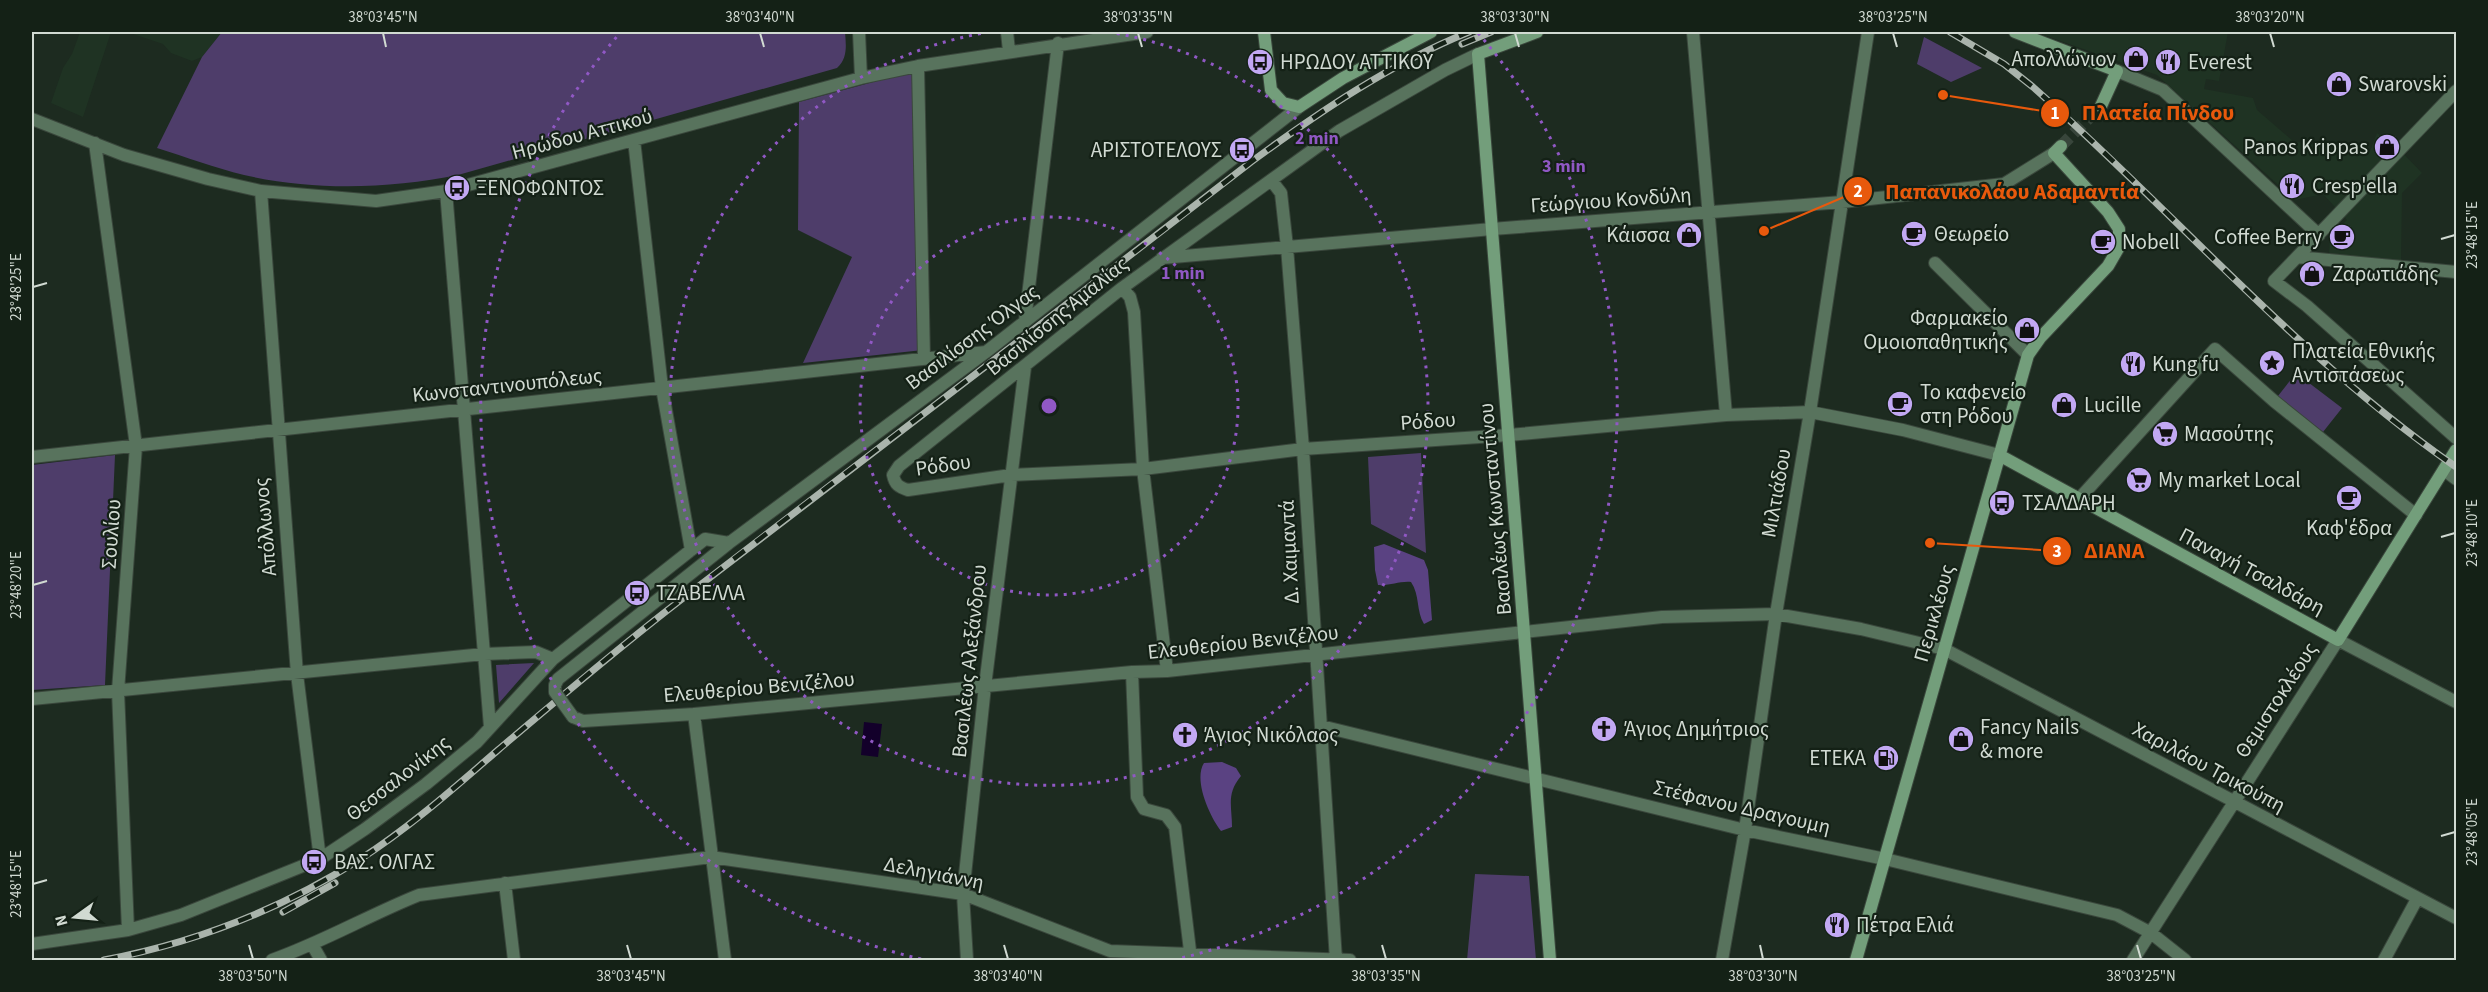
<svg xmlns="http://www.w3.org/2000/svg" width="2488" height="992" viewBox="0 0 2488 992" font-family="'Source Sans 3',sans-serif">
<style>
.built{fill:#1f3323}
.green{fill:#4e3d6a}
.forest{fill:#5a4282}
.water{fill:#13002a}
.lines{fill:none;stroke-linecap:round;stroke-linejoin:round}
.secondary-tunnel{stroke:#38453b;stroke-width:12;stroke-dasharray:12 6;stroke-linecap:butt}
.street-casing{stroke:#3a473c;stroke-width:14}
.secondary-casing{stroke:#3a473c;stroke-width:14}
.street{stroke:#58735d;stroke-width:12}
.secondary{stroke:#739e7b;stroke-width:12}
.rail-casing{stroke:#aab4ac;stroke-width:7}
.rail{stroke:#142116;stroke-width:4.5;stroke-dasharray:14;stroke-linecap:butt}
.street-bridge-casing{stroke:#3a473c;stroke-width:14;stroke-linecap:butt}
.street-bridge{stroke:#58735d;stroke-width:12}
.ticks{fill:none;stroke:#d1dad2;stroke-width:2}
.ring{fill:none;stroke:#9058c4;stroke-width:3;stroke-dasharray:3 6}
.labels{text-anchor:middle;stroke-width:4.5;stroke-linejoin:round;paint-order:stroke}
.poi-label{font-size:21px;fill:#d1dad2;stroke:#142116;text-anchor:start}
.street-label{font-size:21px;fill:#d1dad2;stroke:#142116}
.centre{fill:#9058c4;stroke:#142116;stroke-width:3}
.ring-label{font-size:18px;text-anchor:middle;font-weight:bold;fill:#9058c4;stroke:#142116;stroke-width:4.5;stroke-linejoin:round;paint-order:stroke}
.leader{fill:none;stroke:#e8590c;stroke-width:2}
.callout-dot{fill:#e8590c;stroke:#142116;stroke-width:2}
.mark-label{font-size:18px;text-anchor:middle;font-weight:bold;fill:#fff}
.callout-label{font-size:22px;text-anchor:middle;font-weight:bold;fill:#e8590c;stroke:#142116;stroke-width:4.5;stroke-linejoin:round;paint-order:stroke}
.neatline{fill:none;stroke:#d1dad2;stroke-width:2}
.ticks-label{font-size:15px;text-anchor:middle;fill:#d1dad2}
</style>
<rect width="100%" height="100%" fill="#1d2b20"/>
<path class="built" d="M80,32h31l-28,85 -32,-14 12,-35 9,-14z
M127,32h95l-20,25 -10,4 -21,-8 -8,-9z
M2035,32h193l-9,49 -13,-2 -2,10 49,9 4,12 36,31 60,12 9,-9 8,7 7,-18 18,12 27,28 -20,20 -1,68 -72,-7 1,-18 17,-16 -24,-26 -28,6 -138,-125z"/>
<path class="green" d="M222,32h623c1,13 3,26 -8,36l-379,107c-69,14 -145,16 -214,0 -29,-7 -58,-18 -87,-27l45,-91z
M1924,37l58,31 -31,14 -34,-18z
M914,71l9,279 -120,13 49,-106 -54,-27 1,-128z
M2296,373l46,35 -19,24 -45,-36z
M1421,453l5,100 -55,-29 -3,-67z
M115,455l-10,230 -73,5v-225z
M534,663l-35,40 -3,-38z
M1475,874l54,2 7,84h-69z"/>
<path class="forest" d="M1384,544l40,16 4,10 4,50 -8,4c-8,-13 -4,-29 -13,-42 -12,-1 -21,4 -33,3l-3,-15 -1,-23z
M1222,762l14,6 5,8c-15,18 -9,30 -9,51l-11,4c-11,-14 -28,-51 -17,-68z"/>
<path class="water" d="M864,722l18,2 -4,33 -17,-2z"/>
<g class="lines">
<path class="secondary-tunnel" d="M2061,146l40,-40"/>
<g class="street-casing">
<path id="street" d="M859,32l2,46
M1007,32l2,19
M1693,32l33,383
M1478,54l-33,16 -106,61 -217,157 -223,178 -6,9c2,10 6,12 15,15l103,-15 132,-6 160,-20 206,-14 217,-20 84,-3 93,18 96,25
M918,66l6,293
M2117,71l46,19 156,145
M2456,91l-182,190 33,25 149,132
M32,119l92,36 84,24 53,12 115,10 70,-10 415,-113 57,-12 229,-34
M634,140l28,248 29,162
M95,143l41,303 -18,245 10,239
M1271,180l10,13 6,54 16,202 33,511
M261,191l36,483 23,185
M446,191l44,536
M2297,257l159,15
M1162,258l330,-29 350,-27 162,-18 50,-31
M1935,263l93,92
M1122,288l8,9 4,15 9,157 24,202
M1025,321l33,-278
M32,457l954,-105
M2444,470l12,9
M2078,500l137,-151 59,52 142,114
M1132,672l5,125 7,12 22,6 9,12 16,132
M555,692v-7l3,-6 171,-136 257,-191 313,-245
M32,699l452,-45 52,-2 17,7
M694,714l31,246
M573,717l10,4 111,-7 438,-42 35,-1 495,-54 114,-3 85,15 83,20 512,269
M1321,726l424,104 140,29 232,56 34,18 34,27
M505,883l9,77
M32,944l96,-14 53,-15 139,-56 45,-30 61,-45 51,-42 76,-83 152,-120 24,4
M313,946l8,14
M272,960c51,-18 97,-45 147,-65l292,-38 252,37 147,57 240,9
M967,960l-4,-66 22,-208 40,-319
M1722,960l23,-130 31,-216 34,-202 58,-380
M2133,960l205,-320 118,62
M2384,960l33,-61"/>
</g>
<g class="secondary-casing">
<path id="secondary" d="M1264,32l7,58 12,13 16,4 44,-29 88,-46
M1537,32l-59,22 72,906
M2015,32l102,39 -16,35
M1999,455l339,185 118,-190
M1856,960l172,-605 12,-17 68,-72 11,-19v-18l-11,-17 -54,-59 7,-7"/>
</g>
<use href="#street" class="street"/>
<use href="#secondary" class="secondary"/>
<g class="rail-casing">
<path id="rail" d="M1950,32l54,32 29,23c142,126 267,272 423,380
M1462,44l29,-12
M283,912l52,-29
M104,960c91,-17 177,-51 255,-100 50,-32 94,-71 139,-110 59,-50 119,-101 180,-148 191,-148 383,-292 573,-440 68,-50 139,-98 218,-130"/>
</g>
<use href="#rail" class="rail"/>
<g class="street-bridge-casing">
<path id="street-bridge" d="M555,692l18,25"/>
</g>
<use href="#street-bridge" class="street-bridge"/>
</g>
<path class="ticks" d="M383,33l3,14M760,33l4,14M1138,33l4,14M1515,33l4,14M1893,33l4,14M2270,33l4,14M2441,239l14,-4M33,287l14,-4M2441,537l14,-4M33,585l14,-4M2441,836l14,-4M33,884l14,-4M249,945l4,14M627,945l4,14M1004,945l4,14M1382,945l4,14M1760,945l3,14M2137,945l4,14"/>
<g class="ring">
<circle cx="1049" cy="406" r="189"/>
<path d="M1108 32A379 379 0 1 1 990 32"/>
<path d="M921 959A568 568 0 0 1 620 33M1478 33A568 568 0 0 1 1177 959"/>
</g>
<defs>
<g id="shop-disc" transform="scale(1.35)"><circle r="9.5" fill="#c2a8f3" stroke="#142116"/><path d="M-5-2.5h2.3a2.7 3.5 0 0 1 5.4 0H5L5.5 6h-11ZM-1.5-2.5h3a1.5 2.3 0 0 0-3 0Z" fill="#111"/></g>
<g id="bus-disc" transform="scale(1.35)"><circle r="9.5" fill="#c2a8f3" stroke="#142116"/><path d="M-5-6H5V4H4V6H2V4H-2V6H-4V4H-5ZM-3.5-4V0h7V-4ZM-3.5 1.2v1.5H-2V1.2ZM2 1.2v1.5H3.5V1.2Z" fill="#111"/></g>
<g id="restaurant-disc" transform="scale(1.35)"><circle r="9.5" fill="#c2a8f3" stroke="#142116"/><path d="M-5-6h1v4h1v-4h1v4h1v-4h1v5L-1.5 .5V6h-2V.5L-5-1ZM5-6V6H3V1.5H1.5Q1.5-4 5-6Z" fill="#111"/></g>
<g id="cafe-disc" transform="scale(1.35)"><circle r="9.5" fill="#c2a8f3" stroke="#142116"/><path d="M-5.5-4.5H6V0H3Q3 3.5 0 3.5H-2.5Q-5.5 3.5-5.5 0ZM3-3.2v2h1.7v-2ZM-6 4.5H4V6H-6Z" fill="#111"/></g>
<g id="sight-disc" transform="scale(1.35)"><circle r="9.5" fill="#c2a8f3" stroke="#142116"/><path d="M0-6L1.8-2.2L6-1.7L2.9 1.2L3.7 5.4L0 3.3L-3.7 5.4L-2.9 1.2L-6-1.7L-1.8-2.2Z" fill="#111"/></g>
<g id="supermarket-disc" transform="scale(1.35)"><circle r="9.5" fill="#c2a8f3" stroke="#142116"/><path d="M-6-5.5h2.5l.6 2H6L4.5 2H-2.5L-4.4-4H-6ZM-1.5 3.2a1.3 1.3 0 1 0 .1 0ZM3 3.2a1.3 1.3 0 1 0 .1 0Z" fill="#111"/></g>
<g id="church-disc" transform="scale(1.35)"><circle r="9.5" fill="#c2a8f3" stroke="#142116"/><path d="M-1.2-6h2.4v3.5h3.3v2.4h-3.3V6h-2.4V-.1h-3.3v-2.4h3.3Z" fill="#111"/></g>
<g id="fuel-disc" transform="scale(1.35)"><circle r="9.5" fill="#c2a8f3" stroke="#142116"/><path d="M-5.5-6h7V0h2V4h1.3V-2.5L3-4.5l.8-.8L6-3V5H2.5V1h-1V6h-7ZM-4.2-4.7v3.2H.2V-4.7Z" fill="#111"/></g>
</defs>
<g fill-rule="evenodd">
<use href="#shop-disc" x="2136" y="59"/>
<use href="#bus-disc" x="1260" y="62"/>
<use href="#restaurant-disc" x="2168" y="62"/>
<use href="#shop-disc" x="2339" y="84"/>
<use href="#shop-disc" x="2387" y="147"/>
<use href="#bus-disc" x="1242" y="150"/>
<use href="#restaurant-disc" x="2292" y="186"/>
<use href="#bus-disc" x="457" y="188"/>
<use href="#cafe-disc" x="1914" y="234"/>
<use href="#shop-disc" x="1689" y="235"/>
<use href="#cafe-disc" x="2342" y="237"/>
<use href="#cafe-disc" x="2103" y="242"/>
<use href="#shop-disc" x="2312" y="274"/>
<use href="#shop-disc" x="2027" y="330"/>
<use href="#sight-disc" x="2272" y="363"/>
<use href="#restaurant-disc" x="2133" y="364"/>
<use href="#cafe-disc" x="1900" y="404"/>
<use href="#shop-disc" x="2064" y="405"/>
<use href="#supermarket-disc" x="2165" y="434"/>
<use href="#supermarket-disc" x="2139" y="480"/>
<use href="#cafe-disc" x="2349" y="498"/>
<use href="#bus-disc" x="2002" y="503"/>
<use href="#bus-disc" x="637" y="593"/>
<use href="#church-disc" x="1604" y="729"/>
<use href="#church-disc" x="1185" y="735"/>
<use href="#shop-disc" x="1961" y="739"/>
<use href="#fuel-disc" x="1886" y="758"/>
<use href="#bus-disc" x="314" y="862"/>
<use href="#restaurant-disc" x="1837" y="925"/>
</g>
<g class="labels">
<g class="poi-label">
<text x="2116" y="66" text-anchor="end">Απολλώνιον</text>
<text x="1280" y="69">ΗΡΩΔΟΥ ΑΤΤΙΚΟΥ</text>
<text x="2188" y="69">Everest</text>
<text x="2358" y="91">Swarovski</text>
<text x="2368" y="154" text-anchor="end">Panos Krippas</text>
<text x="1222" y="157" text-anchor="end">ΑΡΙΣΤΟΤΕΛΟΥΣ</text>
<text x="2312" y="193">Cresp'ella</text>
<text x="476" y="195">ΞΕΝΟΦΩΝΤΟΣ</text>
<text x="1934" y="241">Θεωρείο</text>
<text x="1670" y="242" text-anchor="end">Κάισσα</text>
<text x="2322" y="244" text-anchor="end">Coffee Berry</text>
<text x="2122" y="249">Nobell</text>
<text x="2332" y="281">Ζαρωτιάδης</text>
<text x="2008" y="325" text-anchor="end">Φαρμακείο<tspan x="2008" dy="24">Ομοιοπαθητικής</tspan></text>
<text x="2292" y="358">Πλατεία Εθνικής<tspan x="2292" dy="24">Αντιστάσεως</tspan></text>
<text x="2152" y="371">Kung fu</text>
<text x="1920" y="399">Το καφενείο<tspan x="1920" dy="24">στη Ρόδου</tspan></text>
<text x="2084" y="412">Lucille</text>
<text x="2184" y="441">Μασούτης</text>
<text x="2158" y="487">My market Local</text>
<text x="2022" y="510">ΤΣΑΛΔΑΡΗ</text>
<text x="2349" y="535" text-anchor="middle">Καφ'έδρα</text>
<text x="656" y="600">ΤΖΑΒΕΛΛΑ</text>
<text x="1980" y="734">Fancy Nails<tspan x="1980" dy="24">&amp; more</tspan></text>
<text x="1624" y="736">Άγιος Δημήτριος</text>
<text x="1204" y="742">Άγιος Νικόλαος</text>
<text x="1866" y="765" text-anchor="end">ΕΤΕΚΑ</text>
<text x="334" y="869">ΒΑΣ. ΟΛΓΑΣ</text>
<text x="1856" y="932">Πέτρα Ελιά</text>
</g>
<g class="street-label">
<text transform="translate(582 134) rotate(-15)" y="7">Ηρώδου Αττικού</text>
<text transform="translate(1611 200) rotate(-4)" y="7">Γεώργιου Κονδύλη</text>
<text transform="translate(1057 316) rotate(-39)" y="7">Βασιλίσσης Αμαλίας</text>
<text transform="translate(972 337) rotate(-37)" y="7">Βασιλίσσης Όλγας</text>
<text transform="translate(507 385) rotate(-6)" y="7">Κωνσταντινουπόλεως</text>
<text transform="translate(1428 421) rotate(-4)" y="7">Ρόδου</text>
<text transform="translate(943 465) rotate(-8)" y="7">Ρόδου</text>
<text transform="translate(1776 493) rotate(-80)" y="7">Μιλτιάδου</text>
<text transform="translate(1495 509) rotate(-95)" y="7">Βασιλέως Κωνσταντίνου</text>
<text transform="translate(265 527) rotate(-95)" y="7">Απόλλωνος</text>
<text transform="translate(111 534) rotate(-86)" y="7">Σουλίου</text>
<text transform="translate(1289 552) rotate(-93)" y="7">Δ. Χαιμαντά</text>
<text transform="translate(2252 571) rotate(28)" y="7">Παναγή Τσαλδάρη</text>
<text transform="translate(1934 613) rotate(-74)" y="7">Περικλέους</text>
<text transform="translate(1243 642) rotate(-6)" y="7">Ελευθερίου Βενιζέλου</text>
<text transform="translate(969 661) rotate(-84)" y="7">Βασιλέως Αλεξάνδρου</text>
<text transform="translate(759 687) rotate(-5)" y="7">Ελευθερίου Βενιζέλου</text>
<text transform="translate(2276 700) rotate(-57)" y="7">Θεμιστοκλέους</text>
<text transform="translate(2209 767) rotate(28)" y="7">Χαριλάου Τρικούπη</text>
<text transform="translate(398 778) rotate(-38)" y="7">Θεσσαλονίκης</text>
<text transform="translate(1742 807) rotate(13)" y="7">Στέφανου Δραγουμη</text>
<text transform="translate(934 873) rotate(11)" y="7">Δεληγιάννη</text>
</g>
</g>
<circle cx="1049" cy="406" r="9" class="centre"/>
<g class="ring-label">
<text x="1317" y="144">2 min</text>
<text x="1564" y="172">3 min</text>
<text x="1183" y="279">1 min</text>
</g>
<path class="leader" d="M1943 95L2055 113M1764 231L1858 191M1930 543L2057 551"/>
<g class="callout-dot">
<circle cx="1943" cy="95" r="6"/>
<circle cx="1764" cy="231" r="6"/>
<circle cx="1930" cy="543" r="6"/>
<circle cx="2055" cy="113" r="15"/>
<circle cx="1858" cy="191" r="15"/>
<circle cx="2057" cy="551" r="15"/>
</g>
<g class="mark-label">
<text x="2055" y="119">1</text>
<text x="1858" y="197">2</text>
<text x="2057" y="557">3</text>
</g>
<g class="callout-label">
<text x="2158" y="120">Πλατεία Πίνδου</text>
<text x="2012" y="199">Παπανικολάου Αδαμαντία</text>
<text x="2114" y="558">ΔΙΑΝΑ</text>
</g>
<rect width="2488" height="992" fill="none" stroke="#142116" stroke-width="66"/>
<g transform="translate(75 917) rotate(255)" stroke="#142116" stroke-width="4.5" paint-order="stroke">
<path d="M0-4.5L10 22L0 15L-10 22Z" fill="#d1dad2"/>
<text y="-9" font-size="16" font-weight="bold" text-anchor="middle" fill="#d1dad2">N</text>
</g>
<rect x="33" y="33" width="2422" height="926" class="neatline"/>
<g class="ticks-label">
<text x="383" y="22">38°03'45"N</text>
<text x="760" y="22">38°03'40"N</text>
<text x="1138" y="22">38°03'35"N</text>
<text x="1515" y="22">38°03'30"N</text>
<text x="1893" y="22">38°03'25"N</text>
<text x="2270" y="22">38°03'20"N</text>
<text transform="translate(2472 235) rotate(-90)" y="5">23°48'15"E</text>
<text transform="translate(16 287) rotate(-90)" y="5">23°48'25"E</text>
<text transform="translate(2472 533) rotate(-90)" y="5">23°48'10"E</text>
<text transform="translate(16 585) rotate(-90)" y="5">23°48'20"E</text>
<text transform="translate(2472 832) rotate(-90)" y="5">23°48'05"E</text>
<text transform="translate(16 884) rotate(-90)" y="5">23°48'15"E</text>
<text x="253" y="981">38°03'50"N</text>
<text x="631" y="981">38°03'45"N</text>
<text x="1008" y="981">38°03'40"N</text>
<text x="1386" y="981">38°03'35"N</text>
<text x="1763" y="981">38°03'30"N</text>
<text x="2141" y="981">38°03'25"N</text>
</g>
</svg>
